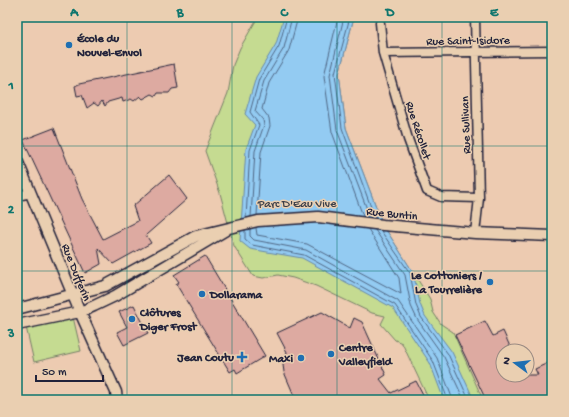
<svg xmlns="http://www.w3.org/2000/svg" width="569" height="417" viewBox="0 0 569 417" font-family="'Gochi Hand',sans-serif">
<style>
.green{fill:#c5db91;stroke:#747e66}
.water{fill:#93cbf2;stroke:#6687a9}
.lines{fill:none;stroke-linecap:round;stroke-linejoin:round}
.shore{stroke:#4f6684;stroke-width:1}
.building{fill:#ddaaa1;stroke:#22223b}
.minor-casing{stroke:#22223b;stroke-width:11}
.tertiary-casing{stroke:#22223b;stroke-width:13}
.minor{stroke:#eacfb1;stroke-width:8}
.tertiary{stroke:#eacfb1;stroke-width:10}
.grid{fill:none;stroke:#0f766e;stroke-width:1;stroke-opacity:0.55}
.poi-dot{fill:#1f6fb2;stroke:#eacfb1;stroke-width:1.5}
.labels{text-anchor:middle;stroke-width:3;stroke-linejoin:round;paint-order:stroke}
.poi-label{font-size:12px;font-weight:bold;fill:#22223b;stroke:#eacfb1;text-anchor:start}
.street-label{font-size:12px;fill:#22223b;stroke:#eacfb1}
.park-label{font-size:12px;fill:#3a3e48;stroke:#eacfb1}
.neatline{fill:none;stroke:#0f766e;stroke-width:1.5}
.grid-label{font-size:13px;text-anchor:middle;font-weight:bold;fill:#0f766e}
</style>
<rect width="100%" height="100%" fill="#edcbb1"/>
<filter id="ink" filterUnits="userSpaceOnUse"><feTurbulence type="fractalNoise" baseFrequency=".025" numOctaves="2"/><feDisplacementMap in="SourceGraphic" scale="8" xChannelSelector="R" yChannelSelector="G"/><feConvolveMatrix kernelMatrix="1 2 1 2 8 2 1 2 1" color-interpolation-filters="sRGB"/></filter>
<g filter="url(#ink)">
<path class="green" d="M258,17h96l-15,57 7,54 37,97 47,74 3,13 8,12 12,8 30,68h-54l-27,-57 -7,-3 -14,-16 4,-8 -13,-3 -56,-27 -23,-8 -15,-3 -15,3 -10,-2 -19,-30 -14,-53 -15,-42 23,-58 5,-28 7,-17z
M73,317l8,34 -47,11 -8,-35z"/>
<path class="water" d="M284,17h70l-15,57 7,54 37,97 30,47 7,32 5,12 27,36 22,48h-30l-14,-37 -37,-55 -91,-50 -52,-9 -10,-8 6,-92 9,-24 -10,-11 11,-37 20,-33z"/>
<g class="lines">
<path class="shore" d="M338,17l-14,59 8,56 31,84
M344,17l-14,58 7,55 33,87
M350,17l-15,56 7,55 33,90
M257,215l4,-63 9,-26 -1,-8 -7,-9 7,-26 20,-33 9,-33
M251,217l4,-66 9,-26 -1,-5 -8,-9 9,-30 20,-33 8,-31
M246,218l4,-68 9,-25 -9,-13 9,-33 20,-33 8,-29
M256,228l1,7 50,9 94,50 -2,-16 -31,-49
M250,229v7l4,4 52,10 92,51 39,57 16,42
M245,230v9l7,6 52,10 91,50 38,56 15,39
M375,230l30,45 6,31 6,13 27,38 20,43
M381,231l29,42 6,32 5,12 27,37 21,46"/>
</g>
<path class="building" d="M174,64l4,24 -6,1 -3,4h-11l-2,3 -4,-2 -9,5 -3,-3 -6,5 -3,-2 -8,3 -1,-4 -14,4 -3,4 -3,-5 -4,5 -4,-3 -7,5 -5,-13 -5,1 -2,-10 4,-2z
M54,128l28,71 21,40 35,-18 -5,-15 36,-31 18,24 -41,36 5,8 -38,21 -15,-16 3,16 -16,9 -62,-133z
M205,256l60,100 -28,17 -2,-4 -5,3 -54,-88 3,-2 -5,-7z
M134,305l14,28 -24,12 -7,-13 10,-5 -8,-15z
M322,312l28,16 4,-10 8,4 24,53 -6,4 11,14 25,-12 10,19h-130l-12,-28 -1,-7 4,-13 -10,-19z
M485,321l8,15 10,-5 9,20h-9v24h35l-3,-6 17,-8v39h-66l-31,-65z"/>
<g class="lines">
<g class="minor-casing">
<path id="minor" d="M475,17l4,181 -4,35
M380,23l3,30 25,86 19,52 14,6 38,1
M383,53l169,-2
M17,196l14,-3"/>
</g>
<g class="tertiary-casing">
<path id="tertiary" d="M17,160l63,152 36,80 1,8
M17,309l88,-23 91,-50 62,-15 60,-4 65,8 92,8 77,3
M17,325l63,-13 14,-6 21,-10 111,-66"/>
</g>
<use href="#minor" class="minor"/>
<use href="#tertiary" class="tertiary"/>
</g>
</g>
<path class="grid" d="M127,17v383M232,17v383M337,17v383M442,17v383M17,146h535M17,271h535"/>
<g class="poi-dot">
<circle cx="69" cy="45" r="4"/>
<circle cx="490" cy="282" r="4"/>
<circle cx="202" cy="294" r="4"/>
<circle cx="132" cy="319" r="4"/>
<circle cx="331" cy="354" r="4"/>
<path d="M240 351h4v4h4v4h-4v4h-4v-4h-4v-4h4z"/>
<circle cx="301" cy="358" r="4"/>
</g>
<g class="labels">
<g class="poi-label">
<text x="77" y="42">École du<tspan x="77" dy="14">Nouvel-Envol</tspan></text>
<text x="482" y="279" text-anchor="end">Le Cottoniers /<tspan x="482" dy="14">La Tourrelière</tspan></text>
<text x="210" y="298">Dollarama</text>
<text x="140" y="316">Clôtures<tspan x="140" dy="14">Diger Frost</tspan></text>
<text x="339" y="351">Centre<tspan x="339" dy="14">Valleyfield</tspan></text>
<text x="234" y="361" text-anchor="end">Jean Coutu</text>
<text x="293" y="362" text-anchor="end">Maxi</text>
</g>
<g class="street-label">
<text transform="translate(468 40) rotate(-1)" y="4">Rue Saint-Isidore</text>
<text transform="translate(465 125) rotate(-92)" y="4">Rue Sullivan</text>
<text transform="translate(419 130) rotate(72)" y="4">Rue Récollet</text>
<text transform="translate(392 213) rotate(6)" y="4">Rue Buntin</text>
<text transform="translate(77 272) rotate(68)" y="4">Rue Dufferin</text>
</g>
<g class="park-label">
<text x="297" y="207">Parc D'Eau Vive</text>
</g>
</g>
<rect width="569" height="417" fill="none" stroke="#eacfb1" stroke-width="44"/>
<g transform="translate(515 363) rotate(285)"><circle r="19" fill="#eacfb1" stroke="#9a8a82"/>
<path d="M0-3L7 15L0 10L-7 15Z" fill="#1f6fb2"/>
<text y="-6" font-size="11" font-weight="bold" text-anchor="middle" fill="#22223b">N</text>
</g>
<path d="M36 375v6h67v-6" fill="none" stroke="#22223b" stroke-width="2"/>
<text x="42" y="375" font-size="12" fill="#22223b" stroke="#eacfb1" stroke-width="3" paint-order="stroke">50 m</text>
<rect x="22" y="22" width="525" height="373" class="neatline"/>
<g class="grid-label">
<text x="74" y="16">A</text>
<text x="180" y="16">B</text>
<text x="284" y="16">C</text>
<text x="390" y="16">D</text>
<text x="494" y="16">E</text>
<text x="11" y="89">1</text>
<text x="11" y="213">2</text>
<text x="11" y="337">3</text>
</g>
</svg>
